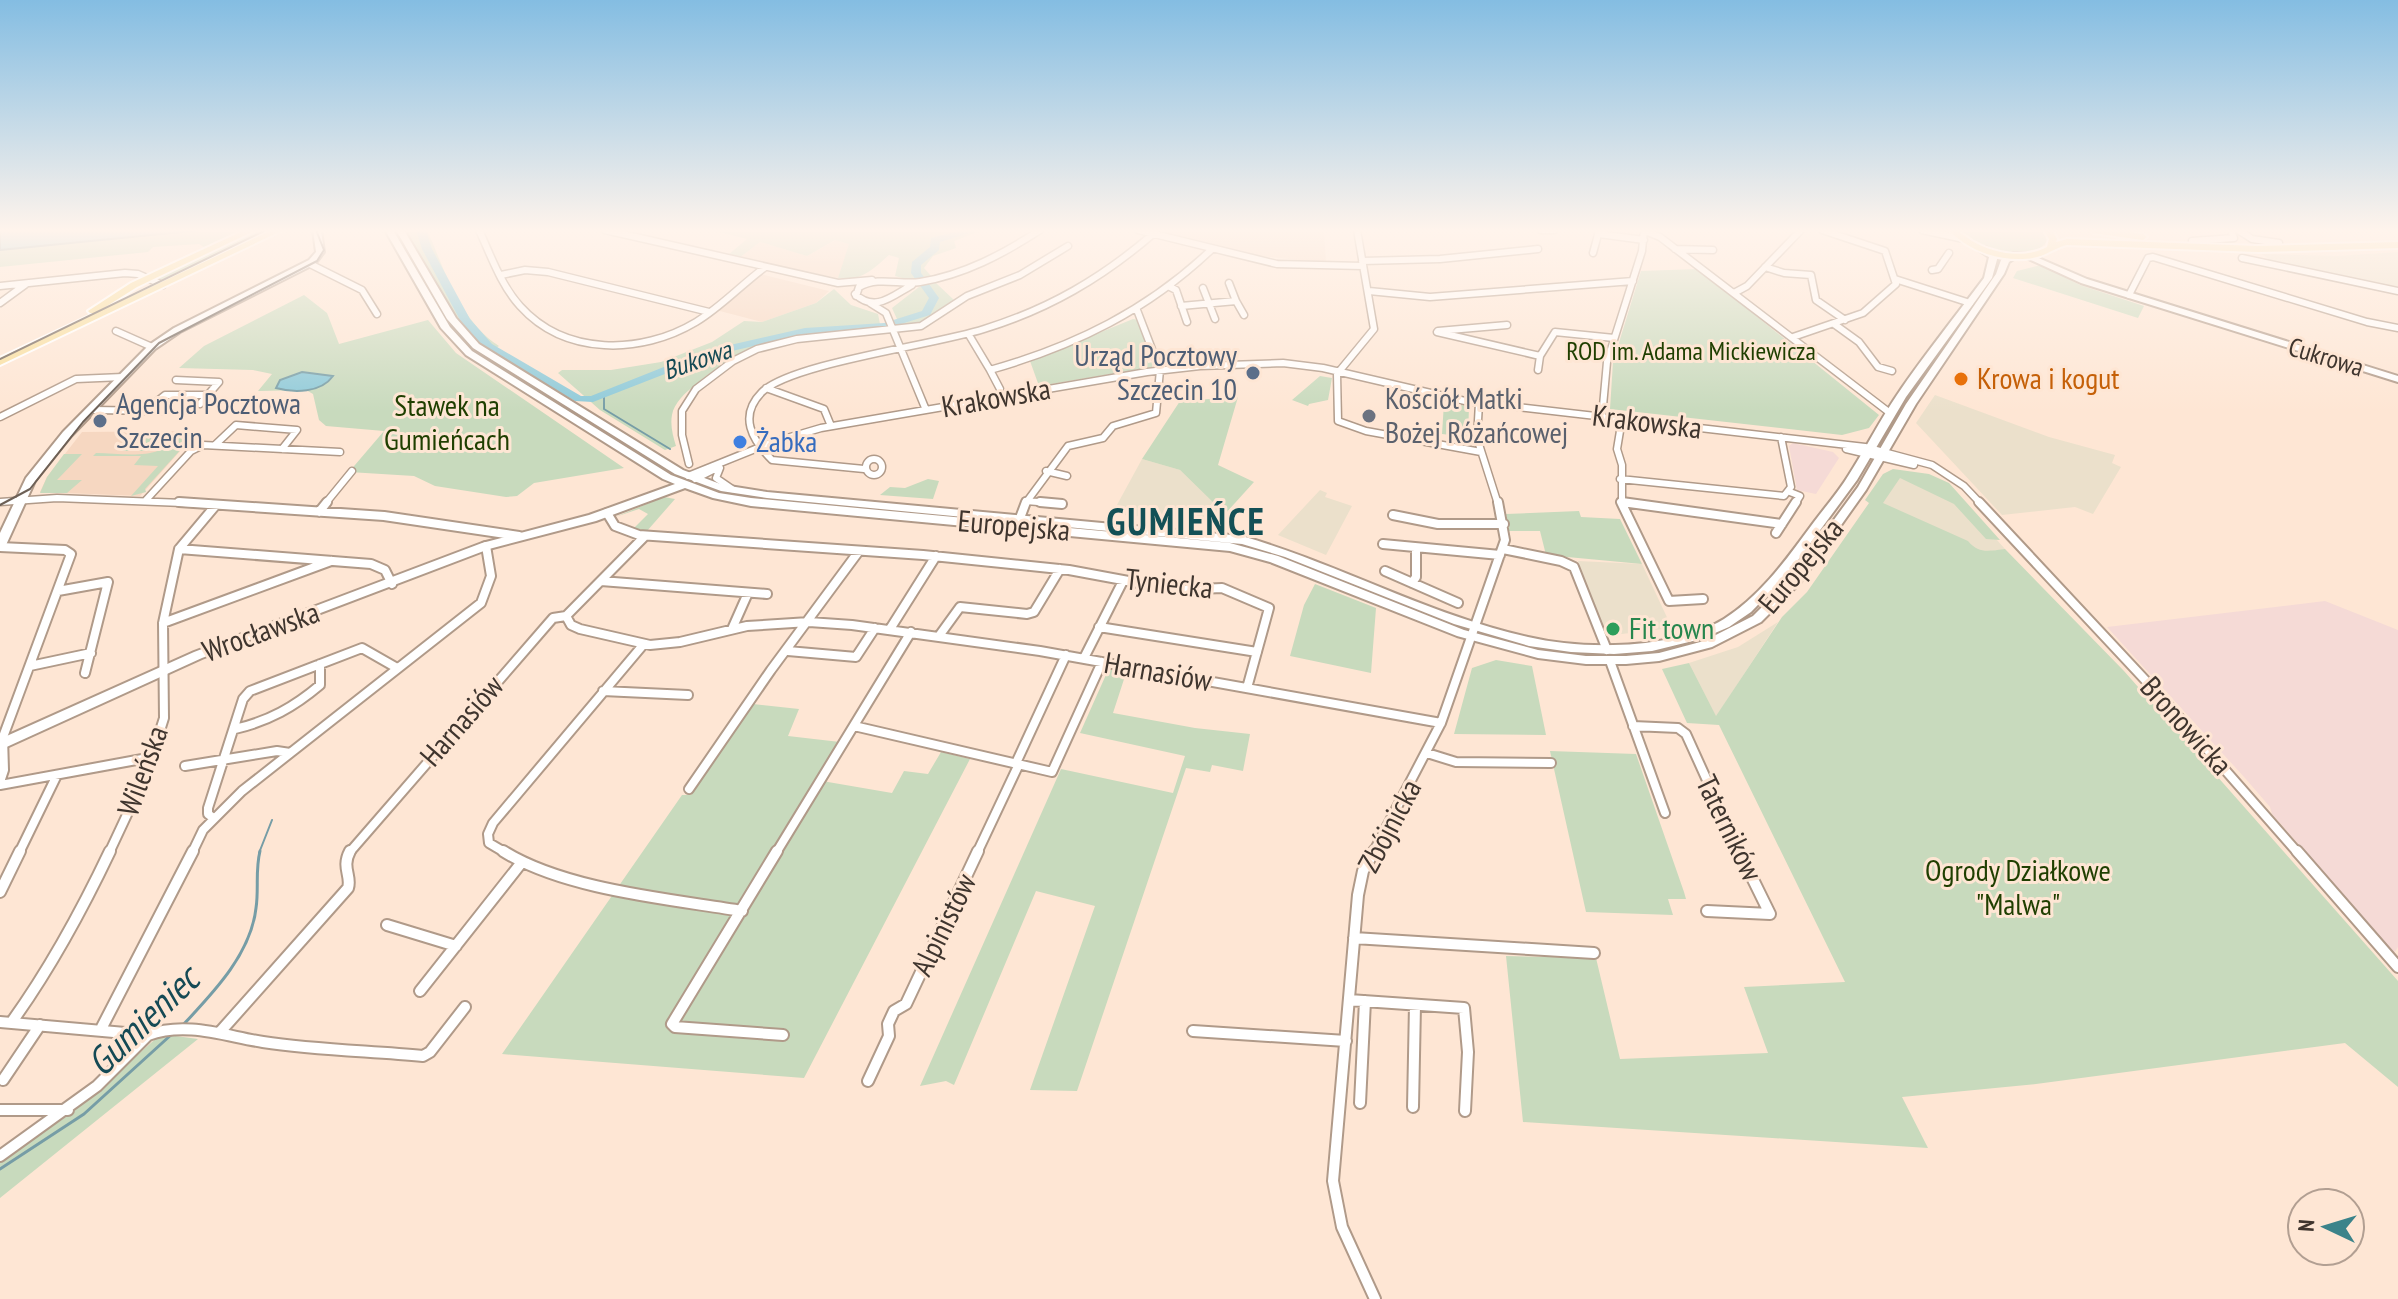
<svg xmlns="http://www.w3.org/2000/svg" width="2398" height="1299" viewBox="0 0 2398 1299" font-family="'PT Sans Narrow',sans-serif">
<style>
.commercial{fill:#ebe0cb}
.industrial{fill:#f5dad6}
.built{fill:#f6d7c1}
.green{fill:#c8dabd}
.water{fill:#8ecad9;stroke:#769da6;stroke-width:2}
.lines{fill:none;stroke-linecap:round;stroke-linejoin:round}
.stream-far1{stroke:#769da6;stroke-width:2}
.stream{stroke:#769da6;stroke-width:3}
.river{fill:#8ecad9;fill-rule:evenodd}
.street-far2-casing{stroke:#b09a89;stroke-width:9}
.street-far1-casing{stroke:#b09a89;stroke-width:12}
.street-casing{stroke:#b09a89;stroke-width:14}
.secondary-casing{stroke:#b09a89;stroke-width:4}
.primary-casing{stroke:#fff;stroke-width:4}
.street-far2{stroke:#fff;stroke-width:6}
.street-far1{stroke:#fff;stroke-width:8}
.street{stroke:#fff;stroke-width:10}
.secondary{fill:#fff;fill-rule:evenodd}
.primary{fill:#f8df9d;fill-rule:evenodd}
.tram{stroke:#6d6056;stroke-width:2}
.service-dot{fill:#5c6f8a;stroke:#fee6d4;stroke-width:3}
.food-dot{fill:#e8710a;stroke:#fee6d4;stroke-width:3}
.worship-dot{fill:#6b7280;stroke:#fee6d4;stroke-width:3}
.shop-dot{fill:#3f7fe0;stroke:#fee6d4;stroke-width:3}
.leisure-dot{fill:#2e9e5b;stroke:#fee6d4;stroke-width:3}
.labels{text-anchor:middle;stroke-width:6;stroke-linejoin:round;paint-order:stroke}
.far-park-label{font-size:26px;fill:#1f3f00;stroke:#fee6d4}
.far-street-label{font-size:26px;fill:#3f352e;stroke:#fee6d4}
.far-water-label{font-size:26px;font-style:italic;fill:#154a55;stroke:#fee6d4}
.service-label{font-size:30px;fill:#4e5e75;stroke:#fee6d4;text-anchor:end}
.food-label{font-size:30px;fill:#c56008;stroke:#fee6d4;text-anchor:start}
.street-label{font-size:30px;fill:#3f352e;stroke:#fee6d4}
.worship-label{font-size:30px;fill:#5b616d;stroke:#fee6d4;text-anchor:start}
.park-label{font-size:30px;fill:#1f3f00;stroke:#fee6d4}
.shop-label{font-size:30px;fill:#366cbe;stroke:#fee6d4;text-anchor:start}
.leisure-label{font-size:30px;fill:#27864d;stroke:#fee6d4;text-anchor:start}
.district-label{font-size:38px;font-weight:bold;letter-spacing:2px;fill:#135056;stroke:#fee6d4}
.near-water-label{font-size:38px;font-style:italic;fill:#154a55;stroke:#fee6d4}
</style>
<rect width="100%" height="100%" fill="#fee6d4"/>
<path class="commercial" d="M2398,252v36l-127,-27 -9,-7 76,2z
M1935,395l114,42 66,18 -3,8 9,4 -28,47 -18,-7 -73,8 -86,-92z
M1142,459l38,11 45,44 -9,9 -104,-9z
M1892,471l53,11 60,67 -22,3 -114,-50z
M1320,490l7,3 -2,4 27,9 -26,49 -48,-20z
M1578,561l64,3 30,64 -67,8z
M1778,622l-62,95 -27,-54 49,-16z"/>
<path class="industrial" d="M1793,443l40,9 6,6 -23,36 -19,-4 -8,-44z
M2325,601l73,29v317l-3,5 -4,-2 -119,-136 -2,-7 -25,-29 -138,-151z"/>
<path class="built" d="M1157,230h167l2,33 -65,-7z
M836,240l14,4 -12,34 -99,-20 21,-16 47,14z
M760,274l69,17 -13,12 -54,19 -46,-12z
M198,431l-58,65 -100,-4 7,-15 35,-45z"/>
<path class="green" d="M0,230h241l-37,17 -5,-3 -46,3 -5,5 -148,15z
M255,230h20l-107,51 -12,-2z
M403,230h24c18,41 33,91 72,116l-9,6 -34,-32z
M712,230h271l-29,11 2,7 -23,8 -9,12 7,8 -25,3 -11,-3 4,-18 -10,-3c-16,14 -28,27 -51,23l11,-34 -14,-4 -28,16 -47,-14 -21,16 -11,-3 19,-16z
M1958,230h84l5,11c-17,26 -72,7 -89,-11z
M2041,265l39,20 64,21 -6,12 -125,-40 4,-7z
M1698,269l181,146 -10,13 -27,7 -232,-26 3,-47 28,-91z
M936,283l18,17 -28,20 -25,8 -9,-20 27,-21z
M834,289l17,16 27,9 3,15c-66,6 -136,10 -187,57 -9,7 -20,17 -22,29 -2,10 1,21 4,31l-11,4 -65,-40 -42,-37 4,-3h49l50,-8 51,-20 32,-21 18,1 54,-19z
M304,295l23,18 12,31 89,-24 28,33 168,115 -90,15 -17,13 -11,1 -71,-11 -21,-10 -65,-4 35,-41 -58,-5 -7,-6 -6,-26 -7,-4 -48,1 14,-17 -19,-4 -74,-2 25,-22z
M1133,319l6,1 11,30 -4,5 2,8 5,-1 -1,5 -113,19 -9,-25z
M1320,376l12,2 -4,22 -19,4 -1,2 -16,-6z
M1238,397l-20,68 36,17 -29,32 -45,-44 -38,-11 38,-58z
M1444,403l25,3 -1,31 -26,-3z
M170,435v6l-12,10h-37l13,-15z
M176,435h18l-49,54 1,3 -15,4 27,-30 -24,-1 7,-9h-48l3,-3c26,0 68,9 80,-18z
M64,454h18l-25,26h25l-15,13h-27l7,-16z
M1893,469l36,5 20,9 51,57 -14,-1 -32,-35 -54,-26 -17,25 85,38c11,13 20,10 37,8l119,122 274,310v106l-53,-44 -309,41 -134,13 26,51 -405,-26 -17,-166 90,2 24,101 148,-6 -24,-66 101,-5 -126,-257 -32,-2 -25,-54 27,-6 27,53 66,-99 25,-25 62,-89 -4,-3 18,-26z
M928,479l11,2 -6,18 -53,-4 10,-8 15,1z
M664,497l11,2 -28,32 -13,-3 14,-14 -9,-5 -24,8z
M1579,511l2,6 39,2 22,45 -96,-9 -6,-24h-31l-3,-17z
M1315,584l61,24 -5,65 -81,-17 14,-51z
M1496,660l36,6 14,69 -92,-1 18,-66z
M1109,668l18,2 -14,43 82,15 55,6 -7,37 -31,-6 -2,7 -24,-4 -109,323 -47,-1 65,-184 -59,-15 -82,194 -8,-4 -26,5 141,-317 112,24 12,-37 -105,-23z
M753,704l46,5 -11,27 52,6 -22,37 10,3 64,11 12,-22 24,3 13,-22 29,7 -166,319 -302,-24 180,-259h9z
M1550,751l86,3 48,138 2,7h-18l5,16 -87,-3z
M161,1034l37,5 -198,159v-37l72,-48z"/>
<path class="water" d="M0,230h202l-202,20z
M302,372l31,4c-12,17 -39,17 -57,12l4,-8z"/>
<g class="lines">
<path class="stream-far1" d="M604,394v15l66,40
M259,853l13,-33"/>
<path class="stream" d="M183,1025c30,-32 68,-71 73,-117 3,-19 -1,-37 4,-57
M0,1169l84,-55 88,-80"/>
<path class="river" d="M416,230h10l6,19 38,70 22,25 89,52h10l113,-45 101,-23 79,-5 38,-12 7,-13 -18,-25 1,-11 18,-15 1,-9 32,-8h16l-39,12 -1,8 -18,15v8l18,25 -9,17 -45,14 -80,5 -94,22 -118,46 -18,-1 -91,-53 -24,-28 -38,-71z"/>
<g class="street-far2-casing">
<path id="street-far2" d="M479,230c12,26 22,55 41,76 45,50 121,49 176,16 25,-15 45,-37 68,-54
M605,230l233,53 34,-3
M1138,230l139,34 86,2
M1357,230l17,99 -37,45 1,47 28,10 115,21
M1541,230h13
M1922,230l42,9
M2238,230l14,9 27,4
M1645,231l15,6 230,176
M1599,234l45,6
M2192,241l42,-3 -2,-5
M1675,249l38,1
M1593,253l6,-22
M2242,258l156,33
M1362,261l78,-2 98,-10
M310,264l52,26 15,24
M1765,267l19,6 27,2 5,25 29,20
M1932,270l6,-1 11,-16
M501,275l24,-5 23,2 161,40
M1895,279l75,24
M1229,283l7,18
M0,286l125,-13 13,1 25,11
M1170,287l6,3 11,32
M1203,288l12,31
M1369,291l61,6 203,-16
M1734,293l13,-7 54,-56
M855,294c20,19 37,2 57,-9
M2129,295l19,-37 5,-1 214,65 31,6
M856,296l3,-9c20,-11 40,-2 61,-5 44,-7 83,-28 120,-52
M0,303l26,-19
M870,303l16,10 40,97
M1181,306l55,-5 8,14
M1834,324l25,18 19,25 14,4
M116,331l36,16
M1438,331l69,-6
M1437,332l103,24
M969,335l21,35
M1793,337l70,-24 33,-29 -11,-33 -63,-21
M1538,370l2,-14 15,-24 59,6
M176,380l43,2 -19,22
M766,388l58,21 7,17
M1000,389l-10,-19c85,-24 158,-60 222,-121
M1479,403l-2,35 21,66
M92,410l73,1
M145,411l20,-16h44
M0,417l76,-38 47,-2
M1602,417l5,-55 35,-111 2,-21
M1622,419l-5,30 5,16v39
M216,444l20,-19 61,5 -15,19
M1846,449l68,16
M866 467a8 8 0 1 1 16 0a8 8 0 1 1-16 0Z
M689,464l-7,-29v-24l14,-22 37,-28 24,-12 40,-10 124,-13 46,-30 53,-21 48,-29
M720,468l-4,10 16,11
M864,469l-92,-9c-20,-20 -34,-44 -10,-68 30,-29 173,-47 222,-63 65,-20 118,-51 169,-95
M1046,471l21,5
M688,476l82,-33 51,-15 326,-56 53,-6 83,-3 40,5 142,33 400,46 67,18 32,21 17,18
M695,479l24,-12
M1620,479l164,17 7,-9 -10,-50
M1790,492l10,4 -5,8
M146,500l45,-49 12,-6 137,7
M1026,501l36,3
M0,502l57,-4 151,6
M1621,502l16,2
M325,504l27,-33
M1025,504l43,-58 35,-8 10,-12 43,-13 4,-43 -23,-60"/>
</g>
<g class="street-far1-casing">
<path id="street-far1" d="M179,502l205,14 135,20
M1040,502l22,2
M1621,502l48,99 34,-2
M1622,502l160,22
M1979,502l183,196 136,155
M319,512l8,-10
M607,513l8,13 24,9 284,20 146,15 108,20 45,-2 47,20 -22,80
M1393,515l45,9h66
M1020,518l6,-16
M1776,533l20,-31
M1383,544l117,11
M0,547l65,3 6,4 -68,183 1,33 -4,12
M179,549l192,15 14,6 7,14
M1503,549l58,12 13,6 33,83
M1385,571l73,32
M601,581l166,13
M1412,583l4,-6v-29
M58,591l50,-9 -23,91
M566,616l5,9 9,4 70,16 30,-3 67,-16 62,-4 43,3 188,26 401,72
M566,616l79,-80
M163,623l168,-62
M1099,627l158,25
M732,629l16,-36
M890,629l46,-73
M939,636l21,-29 67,7 7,-2 26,-43
M788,651l68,6 19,-29
M1084,658l39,-77
M1610,661l55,152
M30,666l61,-13
M603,691l85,4
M854,726l198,46 50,-110
M1633,726l45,2 8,6 54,119
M235,729c34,-8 59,-22 85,-44v-21
M1427,753l29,9 95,1
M1016,763l50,-108
M185,766l92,-15 13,2
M0,785l153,-28
M689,789l82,-119 88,-119
M212,817l-4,-3v-6l35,-109 7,-8 112,-43 35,20
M19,853l38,-78
M109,853l38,-81 17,-54 -1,-95 16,-74 37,-44
M192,853l11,-23 39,-39 239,-188 10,-27 -5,-30
M349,853l204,-235 13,-2
M506,853l-17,-10 -1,-9 5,-11 150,-178
M776,853l135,-221
M977,853l42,-89
M1373,853l68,-130 64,-183 -7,-38"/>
</g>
<g class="street-casing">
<path id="street" d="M503,851c62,39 167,48 239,60
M777,851l-105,173 3,3 108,8
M1374,851l-11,20 -5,24 -25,286 9,46 33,72
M2297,851l101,116
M0,892l20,-41
M1707,911l63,3 -31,-63
M387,925l69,21
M1354,938l240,15
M420,991l102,-129
M1349,1000l115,8 4,44 -3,59
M0,1022l148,13c38,-14 77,1 115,7 52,8 107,9 160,14l7,-4 35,-45
M11,1023c39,-54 70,-111 99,-172
M101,1029l92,-178
M1193,1031l153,10
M220,1032l128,-144c4,-12 -7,-20 2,-37
M3,1080l37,-55
M868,1081l21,-45 -1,-12 6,-13 12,-7 72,-153
M1360,1103l5,-102
M1413,1107l2,-102
M0,1110h68
M0,1156l97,-70 51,-51"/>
</g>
<g class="secondary-casing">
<path id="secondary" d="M313,230h8l3,22 -9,12 -135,68 -25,17 -84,87 -36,45 -29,64 -6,4v-16l26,-55 37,-46 86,-87 25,-17 135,-68 7,-8z
M385,230h8l57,97 22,24 199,124 48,18 32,5 479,45 48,13 186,74 74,20 48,6h40l33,-3 45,-12 49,-25 39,-39 66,-90 48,-83 90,-130 5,-14 12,-7h14l60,26 311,97v6l-317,-99 -61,-28 -11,7 -5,12 -88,130 -50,86 -66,93 -39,39 -49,25 -53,14 -33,3h-40l-48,-6 -81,-22 -187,-74 -40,-11 -479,-45 -38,-8 -28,-10 -89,33 -107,28 -287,109 -202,92v-11l194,-87 288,-109 107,-28 86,-31 -12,-5 -197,-124 -25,-27z
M396,230h8l52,88 23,26 204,126 40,15 44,7 475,44c97,28 187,79 286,101 56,13 145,13 196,-18 38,-24 64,-62 90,-97 12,-16 26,-32 36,-49 16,-25 30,-53 47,-78 27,-40 58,-78 87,-117l5,-21 -9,-6v-4h6l12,9 -6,22 -86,119 -49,83 -70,95 -36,37 -22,15 -28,12 -49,12 -38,3 -43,-2 -42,-6 -75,-22 -169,-67 -43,-13 -475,-46 -46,-7 -46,-17 -202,-126 -26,-29z"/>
</g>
<g class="primary-casing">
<path id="primary" d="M245,230h11l-119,57 -41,26h-6l-2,-2 43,-28z
M272,230h11l-283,135v-7z
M1949,230c10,0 14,5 23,11 22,13 52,18 75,6l2,-8 -5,-9h8l5,9 -1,3 11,-3 191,7 140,-4v6l-140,4 -191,-7c-10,2 -19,9 -30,12 -30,7 -67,-4 -88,-27z
M2089,230h22l32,4 4,3 -4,3 -50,-7z"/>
</g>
<use href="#street-far2" class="street-far2"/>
<use href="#street-far1" class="street-far1"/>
<use href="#street" class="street"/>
<use href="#secondary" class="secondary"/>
<use href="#primary" class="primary"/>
<path class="tram" d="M0,359l266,-129
M0,505l30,-16 53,-67 76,-79 158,-82 7,-11 -8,-20"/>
</g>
<linearGradient id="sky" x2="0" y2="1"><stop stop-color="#84bde2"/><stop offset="0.56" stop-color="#fff4ec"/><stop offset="1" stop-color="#fff4ec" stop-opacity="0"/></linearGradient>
<rect width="2398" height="412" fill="url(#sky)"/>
<g class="service-dot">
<circle cx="1253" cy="373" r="8"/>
<circle cx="100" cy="421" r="8"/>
</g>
<circle class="food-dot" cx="1961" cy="379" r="8"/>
<circle class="worship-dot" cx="1369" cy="416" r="8"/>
<circle class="shop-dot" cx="740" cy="442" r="8"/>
<circle class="leisure-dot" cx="1613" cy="629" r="8"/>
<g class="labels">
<g class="far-park-label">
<text x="1691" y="360">ROD im. Adama Mickiewicza</text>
</g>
<g class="far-street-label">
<text transform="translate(2326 357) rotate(17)" y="9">Cukrowa</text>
</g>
<g class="far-water-label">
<text transform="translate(697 360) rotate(-19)" y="9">Bukowa</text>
</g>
<g class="service-label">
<text x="1237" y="366">Urząd Pocztowy<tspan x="1237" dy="34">Szczecin 10</tspan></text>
<text x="116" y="414" text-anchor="start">Agencja Pocztowa<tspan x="116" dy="34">Szczecin</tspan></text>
</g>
<g class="food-label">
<text x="1977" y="389">Krowa i kogut</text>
</g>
<g class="street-label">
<text transform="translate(996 398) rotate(-10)" y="10">Krakowska</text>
<text transform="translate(1647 422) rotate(7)" y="10">Krakowska</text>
<text transform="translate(1014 526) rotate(5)" y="10">Europejska</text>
<text transform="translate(1801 566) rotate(-50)" y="10">Europejska</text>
<text transform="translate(1169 584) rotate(6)" y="10">Tyniecka</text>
<text transform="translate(261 632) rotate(-20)" y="10">Wrocławska</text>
<text transform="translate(1158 672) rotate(10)" y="10">Harnasiów</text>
<text transform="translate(462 721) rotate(-49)" y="10">Harnasiów</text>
<text transform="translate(2186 726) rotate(48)" y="10">Bronowicka</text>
<text transform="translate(143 771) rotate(-70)" y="10">Wileńska</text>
<text transform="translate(1390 826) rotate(-62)" y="10">Zbójnicka</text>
<text transform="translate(1729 828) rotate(64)" y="10">Taterników</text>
<text transform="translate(944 925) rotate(-64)" y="10">Alpinistów</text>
</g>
<g class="worship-label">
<text x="1385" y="409">Kościół Matki<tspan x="1385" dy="34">Bożej Różańcowej</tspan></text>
</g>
<g class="park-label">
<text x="447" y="416">Stawek na<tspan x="447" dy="34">Gumieńcach</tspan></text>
<text x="2018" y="881">Ogrody Działkowe<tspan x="2018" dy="34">"Malwa"</tspan></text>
</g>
<g class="shop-label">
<text x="756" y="452">Żabka</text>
</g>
<g class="leisure-label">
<text x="1629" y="639">Fit town</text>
</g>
<g class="district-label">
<text x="1186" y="535">GUMIEŃCE</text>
</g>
<g class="near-water-label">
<text transform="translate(143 1021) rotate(-44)" y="13">Gumieniec</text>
</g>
</g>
<g transform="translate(2326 1227) rotate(274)"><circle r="38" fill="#fee6d4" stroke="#b29f92" stroke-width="2"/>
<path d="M0-6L14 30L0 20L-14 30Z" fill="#3b838a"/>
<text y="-12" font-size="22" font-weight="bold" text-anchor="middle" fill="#3f352e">N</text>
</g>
</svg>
